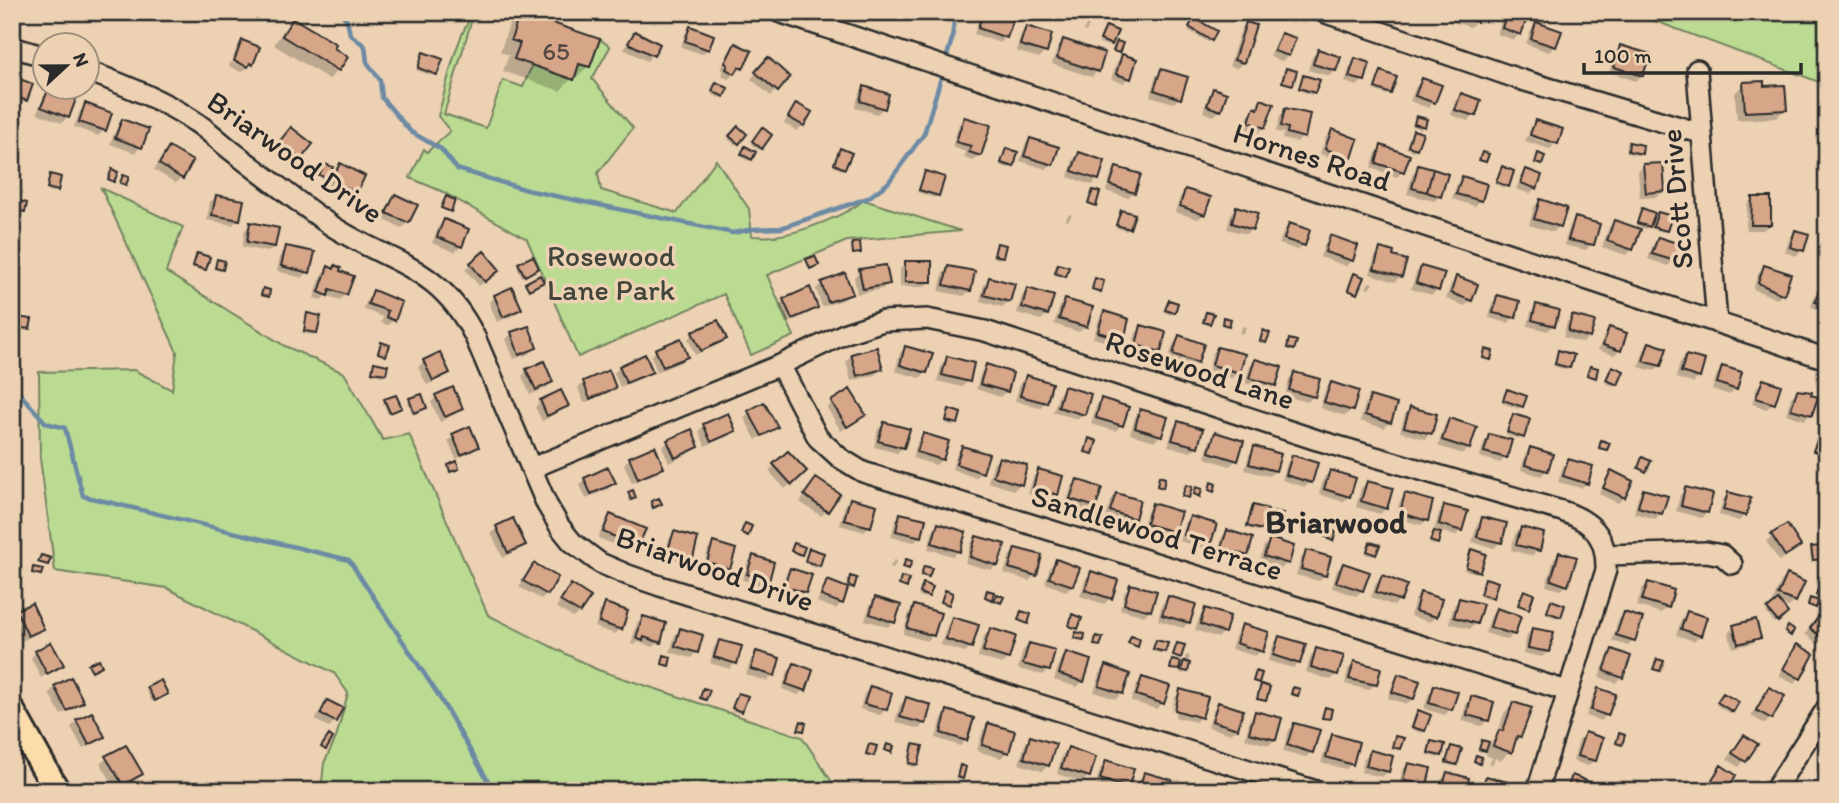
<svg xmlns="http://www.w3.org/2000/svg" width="1839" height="803" viewBox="0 0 1839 803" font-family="Itim,sans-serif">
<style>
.green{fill:#bbdb93;stroke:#73835f;stroke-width:2}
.shadow{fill:#0003}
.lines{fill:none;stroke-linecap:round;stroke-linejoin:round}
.stream{stroke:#6d8aa4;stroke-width:4.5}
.building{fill:#d7a689;stroke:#2b2b2b;stroke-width:2}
.minor-casing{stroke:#2b2b2b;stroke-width:24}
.major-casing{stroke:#2b2b2b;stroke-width:30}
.minor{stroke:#ecd1b3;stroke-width:19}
.major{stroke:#faddab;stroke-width:24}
.labels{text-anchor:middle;stroke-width:7;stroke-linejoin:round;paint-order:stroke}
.number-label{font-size:26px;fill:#564a42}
.street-label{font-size:30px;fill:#2b2b2b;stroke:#ecd1b3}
.park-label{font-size:30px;fill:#41453b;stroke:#ecd1b3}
.neighbourhood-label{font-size:32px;font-weight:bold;fill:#2b2b2b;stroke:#ecd1b3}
</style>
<rect width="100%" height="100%" fill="#ecd1b3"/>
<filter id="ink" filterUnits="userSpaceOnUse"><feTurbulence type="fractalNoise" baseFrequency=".0143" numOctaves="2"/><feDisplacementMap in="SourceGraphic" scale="14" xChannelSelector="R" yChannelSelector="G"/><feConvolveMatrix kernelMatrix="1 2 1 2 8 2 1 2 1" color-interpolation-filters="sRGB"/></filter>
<g filter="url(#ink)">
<path class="green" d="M474,12l-30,102 42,14 17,-48 20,7 9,-22 42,15 5,-16 11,3 10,-28 10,8 -18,32 41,49 -35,45 3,17 76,23 39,-53 33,49 3,27c7,0 15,1 23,0 25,-3 70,-20 89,-36l97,31 -114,10 -80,34 27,61 -43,19 -27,-61 -146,63 -51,-118 -86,-48 -31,-13 14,-29 3,3 23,-21 -12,-15c10,-34 16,-74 36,-104z
M1631,12h196v73z
M101,188l82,39 -17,45 119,74 59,27 39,67 26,-6 79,181 110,55 204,67 36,54h-517l3,-28 12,-25 12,-45 -14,-20 -167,-85 -112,-17 -15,-113 -1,-86 95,-2 38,20 5,-38z"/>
<path class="shadow" d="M414,12h16l-7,7 -10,-4z
M907,12h19l-4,5z
M983,12l23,25 -6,6 -26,-9 6,-18z
M1151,12h20l-14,10z
M1450,12h28l-2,9 -6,6 -23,-7z
M1504,12h23l-8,22 -5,6 -17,-6z
M521,13l67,53 -12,12 -3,-1 -13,14 -57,-20 6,-16 -9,-3 9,-27z
M293,20l38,29 7,21 -9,9 -55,-34 10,-16z
M1192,22l19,17 -3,3 -20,-12z
M1087,24h3l-4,8 -3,-1z
M1246,24l-3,39 -6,5 -8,-2 12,-37z
M1537,24l18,22 -6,6 -23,-8 5,-14z
M691,28l17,21 -6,5 -21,-7 4,-13z
M1026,28l19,24 -6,6 -23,-7 5,-17z
M1106,28l4,16 -2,2 -9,-3z
M635,33l23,12 -11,16 -23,-12z
M1281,35l12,4 -5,17 -6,5 -12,-4 6,-17z
M1063,41l34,30 -5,6 -40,-13 6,-17z
M243,42l9,22 -2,2 -17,-8 4,-11z
M735,45l7,23 -14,11 -6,-4 2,-4 -3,-2 9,-18z
M1621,47l21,28 -6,6 -27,-9 6,-19z
M1318,51l17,20 -6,5 -21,-6 4,-13z
M424,54l12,20 -3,2 -17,-6z
M1123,56l6,22 -6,5 -12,-4 6,-17z
M1356,60l7,20 -6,6 -12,-4 5,-16z
M231,62l16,6 -6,4 -12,-6z
M763,65l13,25 -5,6 -20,-17z
M1162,71l17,27 -5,5 -24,-7 6,-20z
M1381,73l8,20 -2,2 -14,-5z
M12,77l13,23 -5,6 -8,-3z
M1304,77l10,15 -3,3 -13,-5z
M1422,80l11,22 -5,6 -18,-7 6,-15z
M716,84l6,12 -2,2 -9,-4z
M1744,84l19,4 22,21 -9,9 -39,2 -2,-27z
M865,88l18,20 -6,6 -22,-7 4,-13z
M49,90l18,27 -5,6 -25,-10 7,-17z
M1213,90l7,20 -6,6 -11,-4 5,-16z
M1461,95l13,20 -6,6 -17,-6 4,-14z
M1262,101l2,26 -6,6 -14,-5 5,-13z
M86,105l18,25 -6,6 -24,-9 6,-16z
M796,105l7,20 -6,6 -13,-8z
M1286,110l17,27 -6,5 -15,-3 2,-6 -8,-1 4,-16z
M1827,116v22l-7,-2z
M1416,118l9,3 -4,8 -9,-3z
M965,119l14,36 -6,6 -9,-3 2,-6 -14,-5 7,-23z
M122,121l18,26 -5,6 -25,-9 7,-17z
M1535,122l25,8 -5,14v-2l-27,-9z
M738,128l7,6 -10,11 -7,-6z
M760,131l1,17 -2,2 -8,-6z
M1332,131l18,26 -6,6 -24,-9 6,-17z
M1414,132l2,16 -3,3 -7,-3z
M286,135l14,23 -6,6 -19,-15z
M1527,136l27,9 -4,4 -25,-8z
M1030,140l22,24 -6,5 -26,-8 5,-16z
M1630,144l10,9 -2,2 -12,-2z
M1382,147l21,24 -6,6 -26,-9 5,-15z
M169,149l13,28 -6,6 -22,-13z
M743,150l8,9 -3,2 -8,-5z
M1006,150l6,16 -2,2 -10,-2z
M838,153l6,15 -3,2 -8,-4z
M1079,154l19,25 -6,6 -24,-8 5,-17z
M340,165l16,27 -6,5 -23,-11z
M1644,166l19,25 -6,6 -17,1 -2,-27z
M1419,167l21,29 -6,5 -27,-7 6,-21z
M1502,168l5,18 -2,2 -10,-4z
M1117,169l16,23 -5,6 -22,-7 5,-17z
M1526,171l9,17 -5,6 -14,-5 5,-12z
M925,173l13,22 -3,3 -18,-6z
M51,176l5,14 -2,2 -8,-1z
M1462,178l18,22 -5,6 -23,-7 5,-15z
M1186,191l18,23 -6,5 -23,-7 5,-15z
M395,196l20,10 -7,16 -6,6 -20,-9 8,-17z
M216,197l22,23 -6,5 -25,-5 3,-18z
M1752,199l17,26 -6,5h-17l1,-26z
M1540,201l25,8 -6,18 -6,5 -24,-7 5,-18z
M1237,208l15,21 -6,5 -19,-5 4,-15z
M1643,210l9,4 -6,15 -10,-4z
M1121,212l8,16 -3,3 -11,-4z
M1069,214l3,1 -4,6 -3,-1z
M1659,214l7,16 -2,2 -12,-3z
M1576,219l16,25 -6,6 -22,-5 6,-20z
M444,221l17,25 -6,6 -23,-9 7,-17z
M1614,222l18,27 -6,6 -24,-8 7,-20z
M251,224l23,23 -6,5 -26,-5 3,-17z
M1289,225l14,20 -5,5 -19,-6 5,-14z
M1795,232l7,18 -6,6 -11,-4 5,-15z
M1330,237l22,23 -6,6 -26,-9 5,-14z
M1658,239l16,21 -6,6 -20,-7 5,-15z
M997,245l4,12 -2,2 -7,-2z
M287,247l21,25 -6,6 -25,-7 4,-18z
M1381,250l19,26 -5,6 -25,-8 5,-18z
M198,255l6,14 -2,2 -10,-3z
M906,263l24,19 -6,5h-24v-18z
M471,264l21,12 -13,10 -14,-17z
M520,265l15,5 -13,7 -5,-10z
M1059,266l5,10 -2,2 -8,-2z
M1764,267l19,27 -6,5 -24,-10 6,-17z
M328,268l11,1 7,25 -6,6 -14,-5 -5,5 -7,-2 8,-24z
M948,268l22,22 -6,6 -25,-5 4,-18z
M1422,268l16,22 -6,5 -21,-6 5,-16z
M860,271l28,13 -6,5 -25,5 -3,-17z
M1457,278l14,22 -6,6 -19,-7 5,-15z
M990,279l23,6 -5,17 -6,5 -22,-6 4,-17z
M1369,282l4,1 -4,6 -3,-1z
M822,283l29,10 -6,6 -23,8 -6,-18z
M1823,285l4,1v27l-16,-6 6,-17z
M1027,290l20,24 -6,6 -24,-7 5,-17z
M374,292l26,11 -7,17 -5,5 -7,-2 2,-6 -20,-8 5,-11z
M495,297l25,12 -6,6 -17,7 -8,-20z
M1498,297l16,20 -6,6 -19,-5 3,-15z
M784,300l32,7 -6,6 -24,11 -8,-18z
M1065,301l20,25 -6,6 -25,-8 6,-18z
M1169,302l7,2 -5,11 -7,-3z
M1537,306l16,19 -5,6 -20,-5 3,-14z
M1104,313l18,26 -6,5 -23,-6 6,-19z
M308,315l7,18 -2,2 -11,-2z
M1573,317l15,20 -5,6 -20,-6 4,-15z
M16,319l13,9 -3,3 -14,-2z
M1243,326l3,1 -3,7 -4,-1z
M1142,327l18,24 -6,6 -23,-7 5,-17z
M1609,329l11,21 -6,5 -16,-5 6,-15z
M512,333l23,15 -6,6 -15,5 -8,-20z
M693,334l32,5 -5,5 -25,11 -7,-16z
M1180,337l16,25 -5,6 -23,-8 6,-17z
M1649,344l16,5 -6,17 -5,5 -15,-4 5,-17z
M905,348l21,24 -6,6 -25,-7 5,-18z
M1218,348l20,24 -6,6 -24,-7 4,-17z
M656,351l30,5 -5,6 -24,10 -6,-16z
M1559,352l10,15 -2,3 -14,-4z
M852,356l29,13 -6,6 -24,6 -5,-20z
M1686,357l13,20 -6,6 -17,-5 4,-16z
M947,358l21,23 -6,6 -25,-6 5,-17z
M424,361l24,12 -6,5 -15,7 -9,-18z
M1256,361l19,24 -6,6 -24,-8 5,-17z
M374,364l11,9 -3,3 -11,-2z
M987,366l19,25 -6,6 -24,-8 5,-17z
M620,367l31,4 -6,6 -25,10 -6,-14z
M1612,368l5,16 -3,2 -9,-3z
M1722,368l13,21 -5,6 -18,-6 5,-15z
M527,370l24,12 -5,6 -16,7 -8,-19z
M1294,374l19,22 -5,6 -23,-6 4,-16z
M1026,377l19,25 -5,6 -25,-7 5,-18z
M1763,381l10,22 -6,6 -15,-5 5,-17z
M584,383l30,5 -6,5 -24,10 -6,-15z
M1331,384l20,26 -6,6 -25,-8 5,-18z
M1064,388l19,26 -5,5 -25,-7 6,-18z
M1507,391l14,15 -2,3 -17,-6z
M1797,392l13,22 -5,6 -19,-6 5,-17z
M436,397l25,12 -6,5 -15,8 -9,-20z
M1371,398l19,24 -6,6 -24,-7 5,-17z
M410,400l15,8 -13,6 -4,-12z
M1102,400l19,25 -5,6 -25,-7 5,-18z
M385,401l12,9 -9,4 -5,-11z
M541,401l26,5 -6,5 -19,10 -7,-14z
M832,403l32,12 -23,16 -14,-23z
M1411,409l19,24 -5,6 -25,-7 5,-18z
M950,411l6,12 -2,3 -9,-3z
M1140,411l21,24 -6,6 -25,-7 5,-17z
M749,412l27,15 -20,13 -12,-22z
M1514,416l8,21 -2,2 -14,-4z
M1450,420l19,28 -6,6 -25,-8 6,-20z
M1178,423l19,23 -6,6 -23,-6 5,-17z
M884,424l19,23 -6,6 -23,-6 4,-18z
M704,425l30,5 -6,6 -23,10 -6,-15z
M1216,434l20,26 -6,6 -25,-8 5,-18z
M923,435l19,24 -6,6 -24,-7 6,-18z
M453,436l24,10 -5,6 -16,7 -8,-18z
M1490,436l16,21 -6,6 -20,-6 4,-15z
M668,442l29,5 -5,5 -23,11 -7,-16z
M963,448l18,24 -5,6 -24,-9 5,-16z
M1255,448l20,23 -6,5 -24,-6 4,-16z
M1531,449l16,21 -6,6 -20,-6 4,-15z
M788,453l16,18 -19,18 -16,-18z
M1293,457l18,25 -6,5 -23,-7 5,-17z
M630,458l32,10 -5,5 -25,10 -8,-19z
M999,459l21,25 -6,6 -26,-8 5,-18z
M1568,461l19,22 -6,5 -23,-6 5,-16z
M1039,471l17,23 -6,6 -22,-6 5,-17z
M1330,472l19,24 -6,6 -24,-8 5,-17z
M1612,472l12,25 -6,6 -19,-9 7,-16z
M585,479l28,4 -5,6 -22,10 -6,-14z
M1077,481l17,25 -5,6 -23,-7 5,-18z
M1367,482l19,26 -6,6 -24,-7 5,-19z
M811,486l16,24 -6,6 -21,-14z
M1686,489l21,23 -6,6 -25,-7 4,-16z
M1644,491l17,22 -6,6 -21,-6 4,-16z
M1729,494l16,21 -6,6 -20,-6 4,-16z
M1116,495l17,23 -5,6 -22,-7 5,-17z
M1405,495l22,25 -6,5 -26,-7 5,-17z
M851,500l18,26 -5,6 -24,-7 5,-20z
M1152,505l21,26 -5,6 -26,-8 5,-18z
M1253,507l8,22 -3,2 -12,-3z
M1445,507l16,23 -6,6 -15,-5 -4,12 -2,2 -5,-1 3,-9 5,-5h-3l5,-17z
M900,515l21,21 -6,6 -24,-5 4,-16z
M610,516l27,29 -6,6 -33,-13 7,-16z
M1191,518l18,24 -5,6 -24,-7 5,-18z
M1483,519l17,23 -6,6 -22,-6 5,-18z
M1293,521l3,1 -1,5 -6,1z
M939,525l20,26 -6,5 -25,-7 5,-18z
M1787,526l12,20 -20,15 -13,-20z
M497,528l27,17 -6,5 -15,8 -12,-25z
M1521,529l17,21 -6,6 -21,-6 4,-16z
M1227,532l20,23 -6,6 -24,-7 5,-17z
M675,533l16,24 -6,5 -21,-6 5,-17z
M977,538l20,27 -6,5 -26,-7 6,-20z
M1270,540l17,23 -6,6 -22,-7 5,-16z
M714,544l15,24 -6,6 -20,-6 5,-19z
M1371,544l4,10 -3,2 -7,-2z
M1812,549l15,9 -16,4 -1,-11z
M810,550l9,15 -3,3 -12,-5z
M1015,550l20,25 -6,6 -25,-8 6,-18z
M1471,551l8,20 -3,2 -12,-3z
M1307,552l17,23 -5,6 -23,-6 5,-17z
M1560,554l7,31 -6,5 -15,-4 8,-27z
M753,557l15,23 -6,6 -20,-6 5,-17z
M894,560l3,1 -4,7 -3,-1z
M1056,561l16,24 -6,6 -21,-8 5,-16z
M534,565l13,29 -6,5 -22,-12z
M1343,565l19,25 -6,6 -24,-8 5,-18z
M790,570l15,22 -6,6 -19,-6 5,-17z
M1092,573l18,25 -6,6 -24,-8 6,-18z
M1787,576l8,25 -6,6 -16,-6 8,-20z
M1382,577l17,23 -5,6 -23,-9 5,-14z
M851,578l2,9 -2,2 -4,-1 -6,15 -5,6 -19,-7 5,-14 5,-6 19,7z
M1485,580l6,17 -2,3 -10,-4z
M1648,584l19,23 -6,6 -24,-7 5,-17z
M1821,584l6,1v16l-12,-3z
M924,585l4,11 -3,2 -7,-2z
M1131,586l24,6 -6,20v-3l-27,-8 3,-10z
M571,587l8,25 -6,6 -17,-11z
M1420,594l16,22 -6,6 -20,-6 5,-16z
M1168,598l21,24 -6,6 -25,-8 4,-16z
M876,599l17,23 -5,5 -23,-7 5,-15z
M1460,600l16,23 -6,6 -21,-6 5,-18z
M1551,602l8,14 -2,2 -11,-4z
M1778,603l8,10 -12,10 -8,-11z
M1121,604l27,8 -4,4 -24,-7z
M606,605l14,24 -5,5 -20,-7 5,-16z
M914,607l19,28 -6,6 -24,-7 6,-21z
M1826,609l1,27 -8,9 -14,-11z
M1205,610l19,22 -6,6 -23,-8 5,-14z
M1496,610l17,24 -5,6 -23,-7 6,-17z
M17,611l25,18 -6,5 -14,7 -10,-23z
M1687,613l13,22 -6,6 -18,-6 6,-17z
M1624,614l10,26 -6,6 -16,-5 6,-21z
M643,618l16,24 -6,5 -15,-5 -3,3 -4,-1 6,-21z
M953,619l18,28 -6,5 -24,-7 6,-20z
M1242,626l19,25 -6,5 -24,-7 6,-18z
M1734,627l25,10 -6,6 -20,5 -5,-15z
M1532,629l16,23 -6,5 -19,-4 4,-18z
M681,630l15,22 -5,6 -21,-6 5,-17z
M990,630l18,28 -6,6 -24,-7 6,-21z
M1279,638l20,25 -6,5 -25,-7 6,-18z
M720,642l15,21 -5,6 -20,-6 4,-16z
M1157,642l7,9 -3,3 -9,-3z
M1029,645l19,25 -5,5 -25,-6 5,-19z
M1797,646l2,32 -5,6 -15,-8 12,-24z
M1317,650l20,24 -6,6 -25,-8 5,-17z
M1613,651l8,26 -5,6 -17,-6 8,-20z
M36,652l25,13 -20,13 -10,-20z
M757,653l21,6 -5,16 -6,6 -21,-6 5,-16z
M1066,654l17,27 -6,6 -23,-7 6,-20z
M1186,655l4,1 -6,18 -4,-1z
M1354,663l21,21 -6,6 -24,-6 3,-15z
M794,665l10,25 -6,5 -16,-6 6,-18z
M1106,667l16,26 -6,6 -22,-7 6,-19z
M1398,676l15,22 -6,6 -19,-6 5,-16z
M1142,679l20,24 -6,6 -25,-8 6,-17z
M55,687l27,15 -21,13 -12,-22z
M1435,687l15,22 -5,6 -21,-6 5,-16z
M149,688l15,8 -12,6 -6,-12z
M870,688l16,21 -6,6 -20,-6 4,-15z
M1769,689l2,29 -6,6 -14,-8z
M1598,690l9,25 -6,6 -15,-5 7,-20z
M1181,691l19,26 -5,5 -20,-5 6,-21h-4l-7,19 5,-18z
M738,695l3,16 -2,2 -8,-2z
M1721,697l11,13 -3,3 -13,-8z
M1472,698l15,22 -5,6 -20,-5 4,-17z
M906,699l18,24 -5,6 -24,-7 5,-17z
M327,702l8,19 -6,6 -14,-7z
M1218,704l18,24 -5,6 -23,-7 5,-17z
M1513,704l7,32 -19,25 -6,-3 -2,6 -4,-1 4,-5 -7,-3 3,-10 -7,7 -4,-1 2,-7 3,-2 7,2 7,-9 7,-22z
M948,712l18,28 -6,6 -24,-8 6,-20z
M1256,713l19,26 -6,6 -24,-6 5,-20z
M1416,715l8,15 -3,3 -10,-4z
M77,721l25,15 -19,13 -12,-22z
M1294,724l18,28 -6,5 -23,-6 6,-21z
M988,725l19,27 -6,6 -24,-7 6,-21z
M1585,734l16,5 -7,22 -6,5 -15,-5 6,-21z
M1332,736l19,28 -5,5 -25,-6 6,-21z
M1744,737l12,7 -17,23 -12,-8z
M1031,738l17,27 -6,6 -23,-7 6,-20z
M1432,743l11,2 -5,13 -11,-3z
M914,746l3,19 -3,2 -7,-2z
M126,747l15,27 -24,16 -17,-27z
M1451,748l5,16 -3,2 -8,-2z
M1068,749l20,27 -5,6 -26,-8 5,-19z
M1370,752l18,19 -6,6 -21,-5 3,-14z
M1106,762l21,25 -4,4h-9l-19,-6 6,-18z
M1408,765l17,20 -6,5 -20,-4 3,-16z
M1145,774l22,17h-31l3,-11z
M1447,774l17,17h-26l3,-11z
M1486,778l16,13h-24l3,-8z"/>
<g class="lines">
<path class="stream" d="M340,12l7,8 3,14 15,12 2,16 13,18 2,18 29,34 30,17 16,20 70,21 206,43 20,-4 28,-1 87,-30 20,-15 36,-49 19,-63
M945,63l7,-24 3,-27
M12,385l34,38 19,5 18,68 266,64 88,133 51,88 2,10"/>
</g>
<path class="building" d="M520,12l80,27 -10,28 -11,-3 -5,16 -60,-21 6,-16 -9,-3z
M983,12h13l18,6 -7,20 -29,-10z
M1453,12h27l-3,10 -25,-8z
M1507,12h22l-8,23 -19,-7z
M293,18l43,26 -2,4 14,9 -9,14 -57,-35z
M1194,18l23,13 -5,10 -23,-14z
M1246,22l10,3 -12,38 -10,-3z
M1536,22l26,9 -6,16 -25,-8z
M690,26l24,9 -5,15 -24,-9z
M1026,26l26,8 -5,19 -27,-8z
M1106,26l12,5 -6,14 -12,-5z
M635,31l25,13 -6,12 -26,-13z
M1281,33l15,5 -7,18 -15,-5z
M1063,39l42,14 -6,19 -42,-14z
M242,40l18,7 -7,18 -3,-2 -2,4 -14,-6z
M1117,41l6,2 -4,10 -6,-2z
M735,43l17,8 -9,18 -4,-2 -4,7 -9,-5 2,-4 -3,-2z
M1620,45l30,9 -7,22 -29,-9z
M1318,49l23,8 -5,14 -23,-7z
M423,52l20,7 -6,16 -19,-7z
M1122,54l15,5 -6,20 -15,-5z
M768,57l22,20 -12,15 -23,-20z
M1355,58l15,5 -5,18 -16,-4z
M1286,68l11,3 -4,14 -11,-3z
M1161,69l27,8 -7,22 -27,-9z
M1381,71l16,6 -6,17 -16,-6z
M1303,75l17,5 -5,13 -16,-5z
M12,76l21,8 -6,17 -15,-6z
M1422,78l20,7 -7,18 -20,-7z
M1764,81v5l21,-1 2,25 -42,2 -2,-30z
M716,82l12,6 -4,9 -12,-6z
M864,86l25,8 -4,15 -25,-8z
M49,88l27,11 -7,19 -28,-11z
M1213,88l14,5 -6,18 -14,-5z
M1461,93l20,7 -5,16 -21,-6z
M1261,99l13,5 -9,24 -16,-6 5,-15 4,2z
M85,103l27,10 -6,18 -27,-9z
M796,103l16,9 -8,14 -16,-9z
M1285,108l25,6 -5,24 -18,-5 1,-5 -7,-2z
M1416,116l11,3 -2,8 -11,-3z
M1827,116v20l-6,-2z
M964,117l27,8 -10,31 -12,-4 2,-6 -15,-4z
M122,119l27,10 -7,19 -27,-10z
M1535,120l28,9 -5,15 -28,-9z
M738,126l9,8 -8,10 -10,-8z
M291,127l22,17 -12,15 -22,-17z
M762,127l10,8 -10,14 -10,-8z
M1332,129l26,10 -6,19 -27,-9z
M1413,130l10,3 -6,16 -9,-3z
M1030,138l29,9 -6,18 -29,-9z
M1629,142l14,3 -1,9 -14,-3z
M1381,145l29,10 -6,17 -28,-9z
M745,146l11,6 -4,8 -11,-6z
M169,147l24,14 -10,18 -24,-15z
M840,148l12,5 -7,16 -11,-5z
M1006,148l12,4 -4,15 -13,-4z
M1079,152l26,9 -6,19 -27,-9z
M1482,152l7,2 -3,8 -7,-2z
M1538,153l7,3 -3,9 -7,-2z
M340,163l25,13 -8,17 -25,-13z
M1663,163l2,28 -19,2 -3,-29z
M325,164l8,3 -5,12 -9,-4z
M1418,165l15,4 -6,23 -15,-4z
M1502,166l12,5 -5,16 -13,-5z
M1116,167l25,7 -6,19 -25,-8z
M112,169l6,3 -4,10 -6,-3z
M1433,169l15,5 -7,23 -14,-5z
M1526,169l16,6 -5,14 -16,-6z
M925,171l20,6 -6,19 -20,-6z
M50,174l11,3 -3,14 -11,-3z
M123,175l6,2 -3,8 -6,-2z
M1462,176l25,8 -5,17 -26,-7z
M1185,189l26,8 -6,18 -25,-9z
M1093,190l7,2 -4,14 -8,-3z
M395,194l23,11 -9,18 -23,-10z
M216,195l28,5 -4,20 -28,-5z
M446,196l9,4 -4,12 -10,-4z
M1752,197h19v28h-20z
M1540,199l27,9 -6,19 -27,-8z
M16,200l11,3 -2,9 -11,-2z
M1236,206l22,7 -5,17 -21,-7z
M1642,208l13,5 -5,14 -13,-4z
M1121,210l14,4 -5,15 -14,-4z
M1658,212l14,4 -5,15 -14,-4z
M1575,217l25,7 -6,21 -26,-5z
M444,219l25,10 -7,18 -25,-10z
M1614,220l27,9 -8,21 -26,-9z
M250,222l29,6 -4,19 -28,-5z
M1289,223l21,7 -5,16 -21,-7z
M1795,230l14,4 -5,17 -14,-4z
M1330,235l28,10 -5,16 -28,-9z
M1658,237l22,7 -5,17 -23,-7z
M860,242l1,11 -8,1 -1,-11z
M997,243l9,2 -3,12 -9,-2z
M286,246l29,6 -5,21 -29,-7z
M1380,248l14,4 -1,4 14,4 -5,17 -28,-8z
M484,251l16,19 -15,12 -15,-19z
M197,253l13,4 -4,13 -13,-4z
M533,256l6,12 -14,8 -7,-13z
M815,256l4,9 -9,4 -4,-10z
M217,259l8,2 -2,9 -8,-2z
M905,261h27v21h-27z
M1058,264l11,3 -3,10 -11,-4z
M335,265l6,3 -1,3 14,5 -7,19 -17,-6 -2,7 -9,-4 9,-26 6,3z
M886,265l4,19 -27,5 -4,-20z
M1764,265l27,9 -7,21 -26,-12z
M948,266l27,5 -4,20 -27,-6z
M1421,266l24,7 -6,18 -23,-8z
M845,273l8,21 -25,8 -7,-20z
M1354,273l10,4 -7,17 -9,-4z
M540,275l4,7 -15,8 -4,-7z
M1456,276l22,8 -6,17 -21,-8z
M989,277l26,7 -5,18 -26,-7z
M1095,278l9,3 -3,11 -9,-3z
M1822,283l5,1v22l-12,-4z
M512,287l10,22 -19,8 -9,-22z
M810,287l8,21 -26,11 -9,-20z
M263,288l7,2 -1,7 -8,-2z
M1027,288l27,8 -6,19 -26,-8z
M373,290l29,12 -7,19 -9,-4 2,-6 -20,-7z
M1497,295l23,6 -4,17 -23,-5z
M1065,299l28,8 -6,20 -28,-8z
M1169,300l9,3 -3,10 -10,-3z
M1536,304l23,6 -4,16 -23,-6z
M1104,311l25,8 -5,21 -26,-8z
M1206,312l8,2 -4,10 -7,-2z
M307,313l14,3 -4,17 -13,-2z
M1572,315l23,6 -5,17 -22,-7z
M15,317l17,2 -2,10 -16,-2z
M1223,317l8,2 -2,7 -7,-2z
M718,320l9,19 -26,12 -9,-19z
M1141,325l25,7 -5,20 -25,-7z
M529,326l8,22 -18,7 -8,-23z
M1609,327l18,6 -6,18 -18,-6z
M1263,330l7,3 -4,10 -6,-2z
M1179,335l25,9 -6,19 -25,-9z
M681,338l7,19 -25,10 -8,-18z
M1289,339l8,2 -3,9 -7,-2z
M381,342l9,3 -4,11 -8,-3z
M1649,342l18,6 -6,18 -18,-5z
M905,346l28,8 -6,19 -27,-8z
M877,347l6,22 -26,7 -6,-22z
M1217,347l28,7 -5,19 -28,-8z
M1485,349l8,2 -2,9 -8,-2z
M1558,350l16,5 -4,13 -15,-4z
M440,352l10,21 -17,8 -10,-21z
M645,354l8,18 -27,11 -7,-17z
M1686,355l19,5 -5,18 -19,-6z
M947,356l27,7 -4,19 -28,-7z
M1255,359l27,8 -6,19 -27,-8z
M544,361l9,21 -17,8 -10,-21z
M374,362l14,3 -2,9 -14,-2z
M986,364l27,9 -5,19 -28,-8z
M1590,366l8,2 -2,10 -9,-3z
M1612,366l12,5 -6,14 -12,-5z
M1722,366l20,6 -5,18 -20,-7z
M609,370l7,18 -26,11 -7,-18z
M1294,372l26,7 -5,18 -26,-7z
M1026,375l26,8 -5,20 -27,-7z
M1763,379l18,6 -6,19 -19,-6z
M1331,382l28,9 -6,20 -29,-9z
M1064,386l27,8 -6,21 -27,-8z
M453,387l10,22 -18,8 -10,-22z
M850,389l16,26 -19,12 -16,-26z
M1507,389l20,7 -4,11 -20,-7z
M561,390l8,16 -22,10 -7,-16z
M1797,390l15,2 -1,3 7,2 -6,18 -21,-6z
M422,394l5,14 -13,5 -5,-15z
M396,395l6,13 -12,5 -6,-14z
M1370,396l27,8 -6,19 -26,-8z
M1101,398l28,9 -6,19 -27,-8z
M764,402l14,25 -16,9 -14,-25z
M1410,407l27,7 -5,20 -28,-7z
M949,409l12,4 -3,11 -12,-3z
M1140,409l28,8 -6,19 -27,-8z
M728,413l8,18 -25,11 -8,-18z
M1513,414l17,5 -6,19 -17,-6z
M1449,418l28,9 -7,22 -28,-9z
M1178,421l25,8 -5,18 -26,-7z
M884,422l26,7 -6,19 -26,-7z
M470,426l9,21 -18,8 -9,-21z
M692,429l7,18 -24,11 -8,-18z
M1215,432l29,9 -6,20 -29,-9z
M923,433l26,8 -6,19 -26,-8z
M1820,433l7,2 -6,19 -8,-3z
M1489,434l23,6 -5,18 -23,-6z
M1089,438l8,3 -4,13 -8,-2z
M1601,440l9,3 -3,7 -8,-2z
M655,446l9,22 -26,11 -9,-22z
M962,446l27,8 -6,19 -27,-9z
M1254,446l27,8 -5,17 -27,-7z
M1530,447l23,7 -5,17 -23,-6z
M788,451l19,20 -15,14 -19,-21z
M1292,455l26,8 -6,20 -26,-8z
M999,457l28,8 -5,20 -29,-9z
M1642,457l9,4 -5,11 -8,-4z
M1568,459l25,7 -5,18 -25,-8z
M457,461l2,8 -9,3 -2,-7z
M608,467l8,16 -25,11 -7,-16z
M1038,469l25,7 -5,19 -25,-7z
M1330,470l26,8 -6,19 -26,-8z
M1611,470l22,11 -8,17 -22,-10z
M1159,476l6,2 -2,10 -6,-2z
M816,478l24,16 -12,18 -24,-17z
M1077,479l25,9 -6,19 -26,-8z
M1367,481l26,7 -6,21 -26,-8z
M1211,482l5,2 -2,8 -5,-2z
M1186,485l6,2 -3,11 -7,-2z
M1196,487l6,2 -2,8 -6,-3z
M1685,487l28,7 -5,19 -27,-7z
M1643,489l25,7 -6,18 -24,-7z
M633,490l3,8 -5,2 -3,-8z
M1728,492l23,6 -5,18 -23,-6z
M1116,493l24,7 -5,19 -25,-8z
M1405,493l28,8 -5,20 -28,-8z
M659,498l3,6 -9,4 -2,-7z
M850,498l27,7 -6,22 -27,-7z
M1152,503l29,9 -6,20 -29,-8z
M1253,505l15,4 -6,21 -15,-4z
M1444,505l24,6 -6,20 -23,-7z
M1274,511l9,2 -3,8 -8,-2z
M900,513l26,6 -4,18 -26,-6z
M610,514l36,15 -8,17 -35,-14z
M1190,516l27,8 -6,19 -27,-8z
M1482,517l25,6 -5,20 -25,-6z
M513,518l13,27 -18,8 -12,-27z
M745,523l7,3 -4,10 -7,-3z
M938,523l28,9 -6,20 -28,-9z
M1787,524l14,22 -16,10 -14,-22z
M1521,527l23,6 -4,18 -24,-6z
M1322,528l6,2 -2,7 -6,-2z
M1227,530l26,8 -5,18 -27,-8z
M1331,530l5,2 -3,9 -5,-2z
M674,531l24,7 -5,20 -25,-8z
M1434,531l7,2 -3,11 -8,-3z
M976,536l29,8 -7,22 -28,-9z
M1270,538l24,8 -5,18 -25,-8z
M713,542l23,7 -6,20 -23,-7z
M1370,542l10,3 -4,10 -9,-4z
M794,543l11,4 -3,8 -11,-4z
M1827,545v14l-14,1 -2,-13z
M809,548l15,5 -4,13 -15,-5z
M1015,548l27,7 -5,21 -28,-8z
M1471,549l15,5 -6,18 -14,-5z
M1306,550l25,7 -5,19 -25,-7z
M1559,552l18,5 -9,29 -17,-6z
M41,555l10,3 -3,7 -10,-3z
M753,555l21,7 -5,19 -22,-7z
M906,559l6,2 -3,8 -6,-2z
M1056,559l24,9 -7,18 -24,-8z
M534,563l24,14 -10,18 -25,-14z
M1343,563l27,9 -7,19 -27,-9z
M924,566l8,2 -3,9 -8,-2z
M33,567l10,2 -2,6 -9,-2z
M790,568l22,7 -6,18 -22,-7z
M1091,571l27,9 -6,19 -27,-9z
M1787,574l18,8 -9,20 -18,-7z
M1382,575l25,10 -6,16 -25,-9z
M850,576l7,2 -3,10 -6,-3z
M901,577l8,2 -2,9 -8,-3z
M1485,578l13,4 -5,16 -13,-4z
M827,580l21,8 -5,16 -22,-8z
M1648,582l26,8 -5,18 -27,-8z
M1820,582l7,2v15l-11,-4z
M923,583l10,4 -4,10 -9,-4z
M571,584l20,13 -11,16 -20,-12z
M1130,584l27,7 -6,20 -27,-7z
M945,590l8,3 -4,12 -8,-3z
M987,590l7,2 -2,8 -7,-3z
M1524,590l10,4 -5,15 -11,-4z
M1420,592l22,7 -5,18 -22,-6z
M997,594l7,3 -3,6 -7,-3z
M1168,596l28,8 -6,19 -28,-8z
M875,597l26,8 -6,18 -25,-9z
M1459,598l24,6 -6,20 -23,-7z
M1810,598l9,3 -3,7 -8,-3z
M1551,600l14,5 -4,12 -14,-5z
M1778,600l10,13 -10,9 -11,-13z
M32,603l12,26 -16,7 -12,-26z
M605,603l23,8 -6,19 -23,-8z
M914,605l27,8 -7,23 -27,-8z
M1826,607l1,32 -2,1 -15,-12z
M1205,608l25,8 -5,17 -25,-9z
M1496,608l25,8 -6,19 -25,-8z
M1021,611l10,3 -3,10 -10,-4z
M1687,611l20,6 -6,19 -20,-7z
M1624,612l19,6 -8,23 -19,-6z
M1072,614l10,4 -4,11 -9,-3z
M643,616l23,7 -5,20 -17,-6 -1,4 -7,-3z
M952,617l27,8 -7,23 -26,-9z
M1756,619l5,19 -23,6 -5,-19z
M1242,624l27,8 -6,20 -27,-9z
M1788,626l6,4 -3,6 -6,-4z
M680,628l23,7 -5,18 -23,-7z
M990,628l26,8 -7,23 -26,-8z
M1532,628l22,4 -4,20 -22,-4z
M1076,632l9,2 -1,6 -10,-2z
M1096,636l7,2 -3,8 -6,-1z
M1131,636l9,3 -2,8 -10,-4z
M1279,636l27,8 -6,20 -27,-9z
M719,640l23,6 -5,18 -23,-7z
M1156,640l12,3 -3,9 -12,-3z
M51,642l13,23 -17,9 -12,-23z
M1029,643l26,7 -5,21 -27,-7z
M1177,643l8,2 -4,13 -8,-3z
M1797,644l17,10 -13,25 -18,-10z
M1316,648l28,8 -6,19 -27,-8z
M1612,649l19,7 -8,22 -19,-7z
M756,651l24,7 -5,18 -24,-7z
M1066,652l25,8 -7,22 -25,-8z
M664,655l7,2 -2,9 -7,-2z
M99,659l3,7 -10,5 -4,-7z
M1657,659l7,2 -4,10 -7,-2z
M1172,660l9,2 -2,8 -9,-1z
M1184,661l6,2 -2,9 -7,-2z
M1354,661l27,7 -4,17 -28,-6z
M794,663l19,7 -7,21 -20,-7z
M1106,665l24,9 -7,20 -24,-8z
M1256,671l6,2 -3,10 -6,-2z
M1398,674l22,7 -6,18 -22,-7z
M71,677l13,25 -17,9 -13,-25z
M1142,677l28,9 -6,18 -28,-9z
M161,680l7,14 -13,7 -8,-14z
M1261,684l9,3 -4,14 -9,-2z
M1434,685l24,7 -6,18 -23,-7z
M870,686l22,7 -5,17 -23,-6z
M1293,687l7,2 -2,7 -7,-2z
M1769,687l16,9 -13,23 -16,-9z
M703,688l7,2 -4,10 -6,-2z
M1598,688l18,6 -8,22 -17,-6z
M1180,689l28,8 -6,21 -27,-8z
M738,693l10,3 -6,16 -10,-4z
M1723,693l16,9 -6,10 -16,-10z
M1471,696l23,6 -5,19 -22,-6z
M906,697l25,8 -5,19 -26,-7z
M327,700l16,8 -7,14 -16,-8z
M1218,702l25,8 -5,19 -26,-8z
M1513,702l19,6 -11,29 -4,-1 -5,17 -19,-7 6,-16 4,1z
M1325,707l7,2 -2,10 -8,-1z
M947,710l27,8 -7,23 -26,-8z
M1418,710l13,5 -6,16 -13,-4z
M1255,711l27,7 -6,22 -27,-7z
M92,712l13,25 -16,8 -13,-25z
M801,721l5,2 -2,8 -6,-1z
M988,723l27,8 -6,22 -27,-8z
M1294,723l26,7 -7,23 -26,-8z
M1585,732l18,6 -7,23 -19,-5z
M1619,733l6,2 -3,10 -6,-2z
M1332,734l27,8 -6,23 -27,-8z
M329,735l4,3 -7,12 -5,-3z
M1744,735l14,9 -12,18 -14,-9z
M1030,736l26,8 -7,22 -25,-8z
M1395,736l9,2 -4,11 -8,-2z
M1482,740l7,2 -3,9 -7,-2z
M1431,741l14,3 -3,12 -14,-3z
M869,744l8,2 -3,10 -8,-2z
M887,744l7,2 -2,7 -7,-3z
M913,744l10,2 -5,19 -9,-2z
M126,745l17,29 -20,11 -18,-29z
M1451,746l11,3 -5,16 -11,-3z
M1068,747l28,10 -6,20 -29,-9z
M1370,750l23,6 -4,16 -23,-6z
M1476,755l6,2 -2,7 -6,-3z
M1106,760l28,9 -6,19 -28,-9z
M1408,763l23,5 -4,17 -24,-5z
M960,765l6,2 -3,12 -6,-2z
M1721,765l15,10 -9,16h-15l-5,-3z
M1144,772l28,8 -3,11h-30z
M1447,772l22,6 -3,13h-25z
M1572,775l18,7 -4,9 -19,-1z
M1486,776l21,6 -3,9h-23z
M1594,783l9,2 -2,6h-9z
M1182,784l25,7h-27z"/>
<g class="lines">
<g class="minor-casing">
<path id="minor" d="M779,12l1048,347
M1323,12l199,68 178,53
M12,47l34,10
M1697,70l20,253
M88,71c36,14 73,28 106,50 13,8 25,20 38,30 31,24 62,48 94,71 61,42 112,40 149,115l72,168 13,22 12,15 28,21 28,12 32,11 656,205
M780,365l38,73 22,20 23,14 704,219
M532,468l248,-103 66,-32 37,-12 44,-2 58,12 332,109 245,71c30,10 45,25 44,59l-69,221
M1607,555l99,-3 16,3 10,9
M1774,791l53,-83"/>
</g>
<g class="major-casing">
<path id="major" d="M12,711l45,80"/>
</g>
<use href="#minor" class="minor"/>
<use href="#major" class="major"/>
</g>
</g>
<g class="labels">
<g class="number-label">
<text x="556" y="60">65</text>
</g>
<g class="street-label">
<text transform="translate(295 157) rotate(35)" y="10">Briarwood Drive</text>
<text transform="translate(1312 157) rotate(18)" y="10">Hornes Road</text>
<text transform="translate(1677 199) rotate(-95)" y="10">Scott Drive</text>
<text transform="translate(1200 370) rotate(18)" y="10">Rosewood Lane</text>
<text transform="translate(1157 533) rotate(17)" y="10">Sandlewood Terrace</text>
<text transform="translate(715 569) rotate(19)" y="10">Briarwood Drive</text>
</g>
<g class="park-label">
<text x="611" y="266">Rosewood<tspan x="611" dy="34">Lane Park</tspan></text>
</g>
<g class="neighbourhood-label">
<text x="1336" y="533">Briarwood</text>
</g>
</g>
<rect width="1839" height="803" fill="none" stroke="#ecd1b3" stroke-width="42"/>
<rect x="21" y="21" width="1797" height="761" fill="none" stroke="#2b2b2b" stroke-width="2.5" filter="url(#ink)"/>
<g transform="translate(66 66) rotate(68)"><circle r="33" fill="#ecd1b3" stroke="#9f8f7d" stroke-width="2"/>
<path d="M0-5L12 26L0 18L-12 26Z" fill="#2b2b2b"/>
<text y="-10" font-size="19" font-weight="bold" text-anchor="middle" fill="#2b2b2b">N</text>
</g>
<path d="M1584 63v10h217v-10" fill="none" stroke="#2b2b2b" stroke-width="3.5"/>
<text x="1594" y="63" font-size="21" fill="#2b2b2b" stroke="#ecd1b3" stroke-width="5" paint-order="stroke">100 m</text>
</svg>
